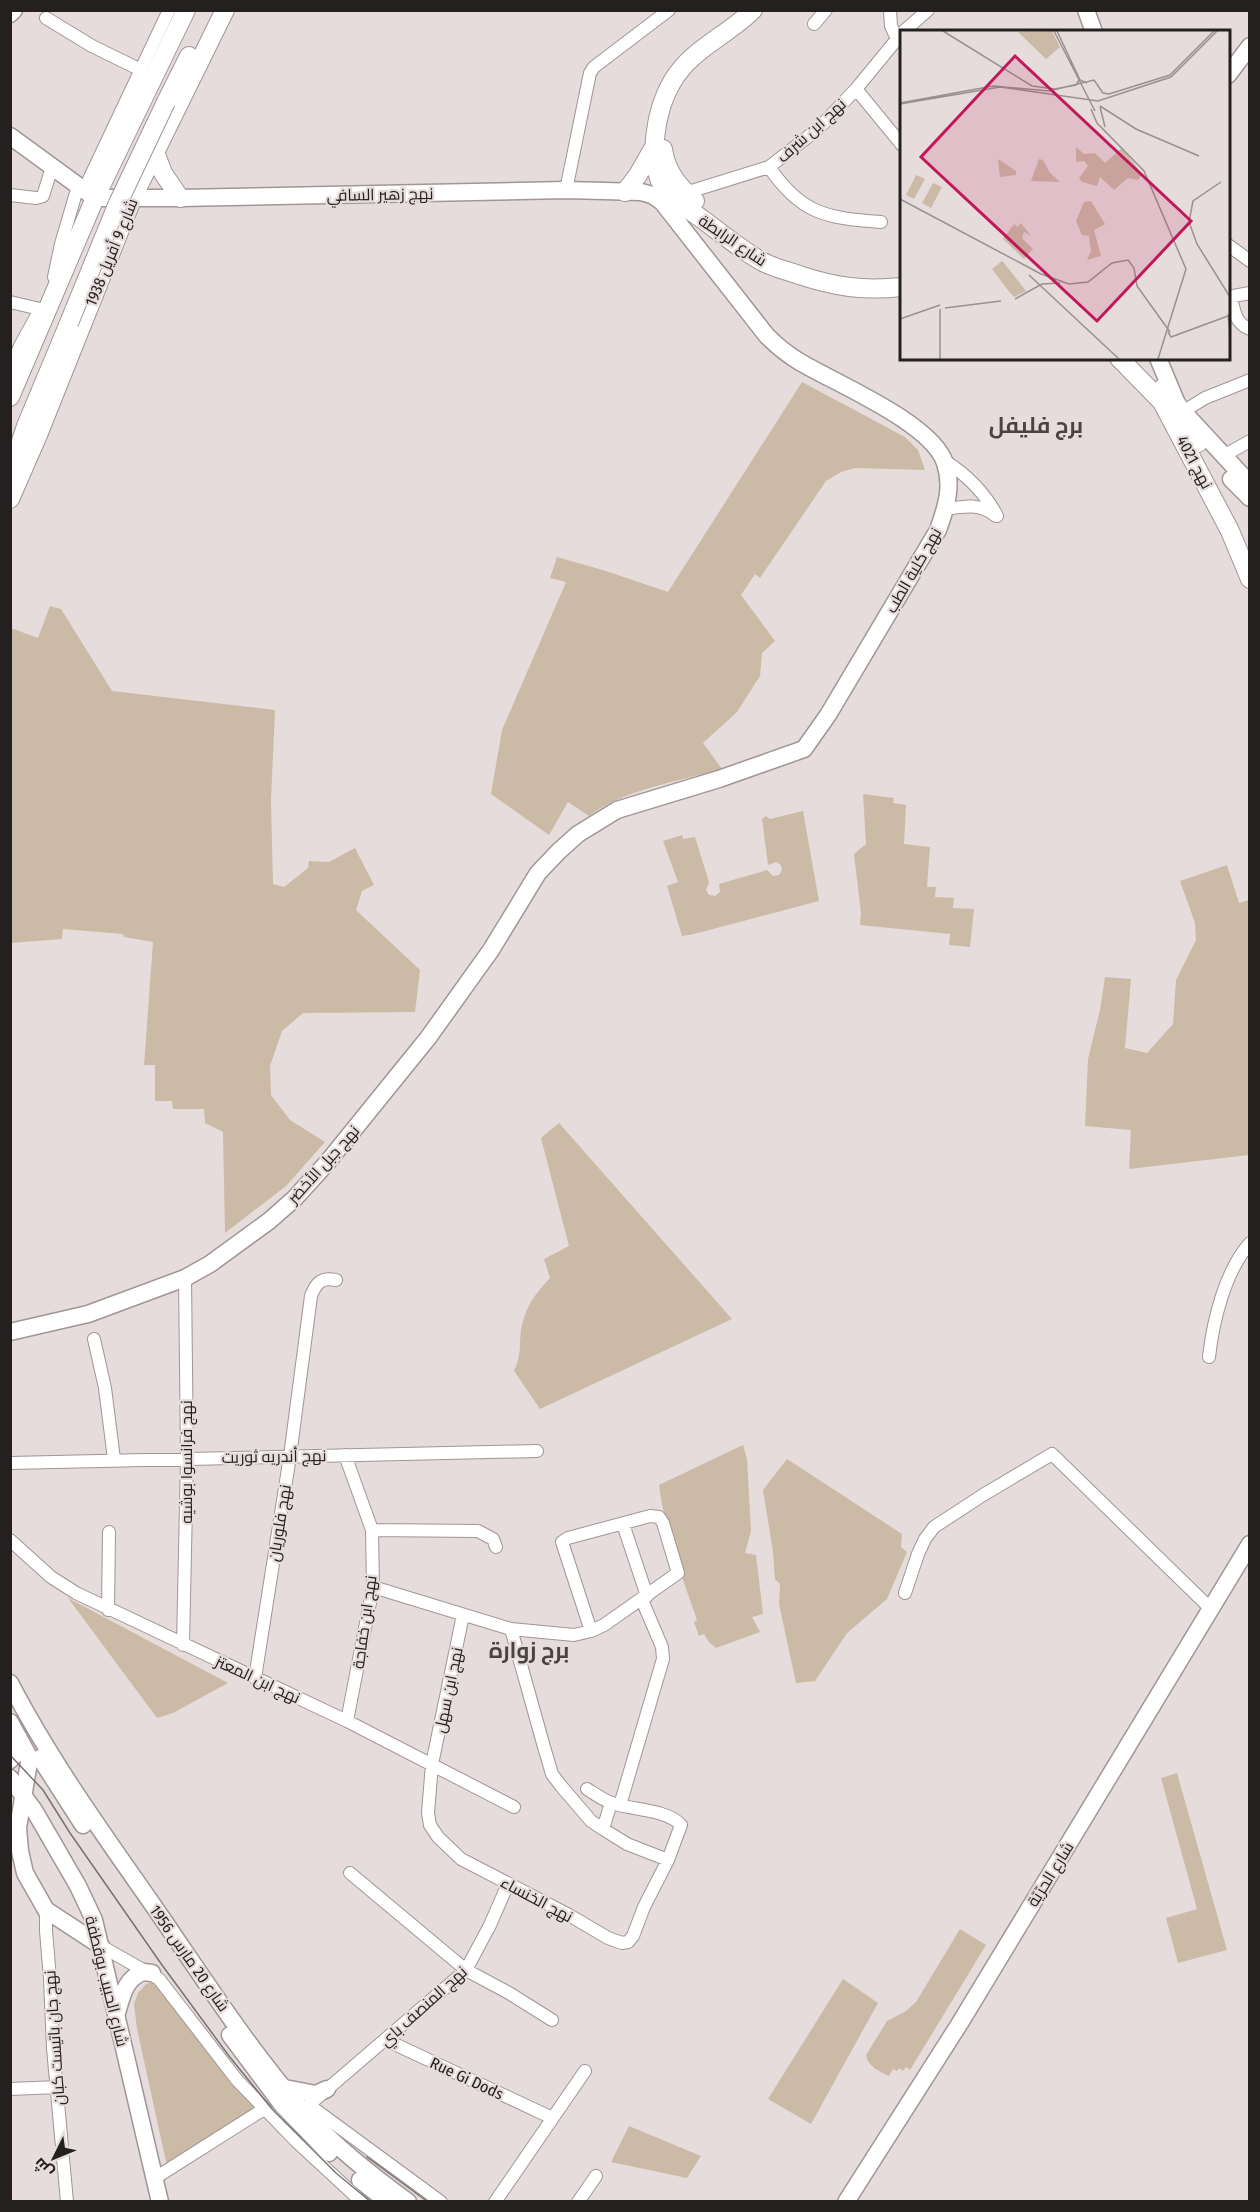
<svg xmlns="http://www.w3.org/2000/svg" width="1260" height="2212" viewBox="0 0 1260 2212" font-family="'Fira Sans Condensed',Cairo,sans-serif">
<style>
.green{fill:#cbbaa6}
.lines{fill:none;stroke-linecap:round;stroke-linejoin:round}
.street-casing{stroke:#9f9695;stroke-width:14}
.secondary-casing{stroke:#9f9695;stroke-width:19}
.primary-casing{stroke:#9f9695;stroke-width:20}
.street{stroke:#fff;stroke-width:12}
.secondary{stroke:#fff;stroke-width:16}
.primary{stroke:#fff;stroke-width:18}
.tram{stroke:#787271;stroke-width:1.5}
.primary-bridge-casing{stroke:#9f9695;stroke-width:20;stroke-linecap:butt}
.primary-bridge{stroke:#fff;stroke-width:18}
.labels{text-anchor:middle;stroke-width:4.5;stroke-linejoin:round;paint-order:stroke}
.street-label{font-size:16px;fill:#23201f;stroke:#e6dcdb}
.district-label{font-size:22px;font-weight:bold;fill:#4a4342;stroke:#e6dcdb}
.inset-road{fill:none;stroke:#989190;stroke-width:1.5}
.view{fill:#c2185b;fill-opacity:0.15;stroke:#c2185b;stroke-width:3}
.inset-edge{fill:none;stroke:#23201f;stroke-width:3}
</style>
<rect width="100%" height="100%" fill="#e6dcdb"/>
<path class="green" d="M802,382l103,55 13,13 7,20 -70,-2 -14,4 -15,9 -66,97 -5,-4 -14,21 34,46 -13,12 -2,23 -23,36 -34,31 19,26c-42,12 -100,21 -133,47l-21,-14 -19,33 -58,-41 11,-64 64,-148 -16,-4 7,-21 49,14 62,21z
M50,606l11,3 51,82 163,19 -4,90 2,84 11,3 24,-19 1,-7 20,1 26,-14 19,37 -12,6 -6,19 64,60 -5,42 -112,1 -21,18 -12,35 1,29 19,25 35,22 -39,44 -61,47 -2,-101 -18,-9 -1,-14h-31l-1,-8h-17v-36h-11l9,-123 -29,-5 -1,-3 -60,-5 -1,10 -51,4v-315l27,10z
M863,794l31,4 -1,5 13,2 -2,39 26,3 -3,40h9l-1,10 19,1 -1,10 21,1 -4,38 -21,-2 1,-11 -90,-9 1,-12 -7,-59 12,-10z
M803,811l16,90 -125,33 -12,2 -15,-50 11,-4 -15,-41 19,-6 1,4 12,-2 14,45 -3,8 3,5 6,1 5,-4 -1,-8 48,-14 6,6 6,-1 3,-5 -1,-5 -5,-3 -8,3 -6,-46 4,-3 4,3z
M1227,865l12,38 10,-3v255l-120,14 2,-39 -46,-4 3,-67 12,-49 5,-33 26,2 -6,69 22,5 26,-29 3,-44 20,-40 -1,-17 -15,-42z
M559,1123l173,196 -192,90 -26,-38c9,-18 4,-28 8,-46 5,-21 14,-32 28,-47l-6,-19 25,-13 -28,-108z
M743,1445l4,14 4,72 -6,22 11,2 7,59 -11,3 8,15 -44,16 -7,-6 -5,-8 -5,2 -5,-14 3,-2c-15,-43 -32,-89 -38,-135z
M787,1459l115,75 -1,13 6,5 -20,47 -40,34 -32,48 -19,2 -17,-79 1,-20 -5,-5 -2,-27 -10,-62z
M68,1598l160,85 -55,30 -16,5z
M1177,1773l50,177 -49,13 -12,-45 31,-9 -36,-131z
M960,1929l26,16 -76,125 -4,-3 -3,4 -4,-3 -2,3 -4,-2 -4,7c-10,-5 -21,-9 -23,-21l21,-34 19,-10 10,-9z
M843,1979l35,24 -67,121 -43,-25z
M155,1981l101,126 -89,59 -30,-137 -3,-25 4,-11 8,-9z
M629,2126l72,30 -14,22 -76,-16z"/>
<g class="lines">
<g class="street-casing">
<path id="street" d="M890,10l1,16 6,13
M46,18l46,28 49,24
M814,24l12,-14
M903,32l25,-22
M856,89l46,56
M769,167c32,47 57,51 112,55
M84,190l85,-180
M566,190l24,-117 4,-6 75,-57
M682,194l87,-27 49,-38 38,-40 46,-56
M10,195l26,3 7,-2 9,-29
M1228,245l22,16
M54,277l7,-33 17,-58
M1228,297l22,-4
M1231,297c3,13 4,27 19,32
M10,302l30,7
M10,370l10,-24 17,-31
M1184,411l21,-13 45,-18
M1223,456l27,-15
M945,461c22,14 40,32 52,55
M946,509c18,-3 35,-6 50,7
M94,1339l11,49 9,71
M1209,1357c4,-36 16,-86 41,-114
M345,1455l27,75 1,57 -26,134
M10,1463l527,-12
M623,1524l24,72
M372,1530l106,1 15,8 3,8
M10,1540l41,37 25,16 271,128 167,86
M373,1587l138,42 63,6 17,-4 13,-6 74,-52 -15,-50 -4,-6 -9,-1 -82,22 -6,4 29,89
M905,1593l13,-39 7,-15 9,-12 49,-32 69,-41 159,155
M108,1610l1,-78
M463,1615l-31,149 -4,49 2,12 8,12 23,22 108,56 39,23 14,5 6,-1 5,-6 11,-29 24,-47 13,-35c-15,-16 -49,-15 -69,-22 -9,-3 -17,-9 -25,-14
M511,1629l33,118 8,27 9,12 30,35 12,8 24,15 41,16
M183,1645l4,-187 -2,-180
M255,1678l35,-222 21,-160c5,-13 10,-19 25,-16
M620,1805l43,-146 -1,-12 -20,-47
M603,1829l8,-26
M350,1873l116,97 43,23 43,27
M46,1910v21l4,47 3,70 14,154
M101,1946l58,33 78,101 59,61 66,61
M386,2040l162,76
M10,2089l48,-2
M309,2105l132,97
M296,2116l170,-146 24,-45 18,-41
M155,2178l109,-69
M495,2202l90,-131
M578,2202l18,-26"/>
</g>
<g class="secondary-casing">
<path id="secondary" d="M1086,10l8,22
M10,14l4,-4
M1228,75l22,-29
M10,136l85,62h85l386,-8 75,2 11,3 10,7 105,134c10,10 21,19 33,26 37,22 132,61 145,101 8,23 1,45 -7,67l-110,185 -24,34 -85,30 -102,31 -39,24 -19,17 -21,22 -47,77 -63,88 -102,126 -32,35 -25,22 -59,43 -25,14 -97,36 -78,18
M1158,358l20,48 72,78
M1231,479l19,19
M10,1683c41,79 94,152 145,225 47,68 92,139 147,202 31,35 68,64 106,92
M10,1722l17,31 2,9 -11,66 2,23 5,22 21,37 55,36
M40,1758l43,67
M10,1760l10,-11 -1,-11
M10,1778l24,32 44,76 16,34 66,282
M117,2013c5,-17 8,-34 26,-41l9,1
M230,2035l53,71 46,47
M285,2088l31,6 11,-5
M360,2180l28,22
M846,2202l114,-179 290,-479"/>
</g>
<g class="primary-casing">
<path id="primary" d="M753,10c-26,26 -62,39 -81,72 -16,27 -25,77 -9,105 8,13 27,23 39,32 19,14 38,30 59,42 12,7 25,9 38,14 37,12 63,16 103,12
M166,102l23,-46
M663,149c3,23 16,38 32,52
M155,152l8,21 17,25
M625,192l13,-17 16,-28
M1119,358l43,44 68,129 20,48
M1163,388l15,18 20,37
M10,397l85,-199 91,-188
M11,471l15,-45 43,-103
M10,499l28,-64 95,-238 92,-187"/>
</g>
<use href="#street" class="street"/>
<use href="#secondary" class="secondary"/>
<use href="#primary" class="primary"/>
<path class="tram" d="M10,1755l33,35 27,43 92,132 67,91 43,53 64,64 35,29
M367,2157l61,45"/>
<g class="primary-bridge-casing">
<path id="primary-bridge" d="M69,323l49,-120 48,-101"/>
</g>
<use href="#primary-bridge" class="primary-bridge"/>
</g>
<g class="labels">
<g class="street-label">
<text transform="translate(811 130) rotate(-42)" y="6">نهج ابن شرف</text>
<text transform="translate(380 194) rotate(-1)" y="6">نهج زهير السافي</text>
<text transform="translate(733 240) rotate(34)" y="6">شارع الرابطة</text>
<text transform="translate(111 252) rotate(-68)" y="6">شارع 9 أفريل 1938</text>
<text transform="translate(1195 462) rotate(62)" y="6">نهج 4021</text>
<text transform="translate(913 570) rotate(-60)" y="6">نهج كلية الطب</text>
<text transform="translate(323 1164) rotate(-48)" y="6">نهج جبل الأخضر</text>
<text transform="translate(274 1456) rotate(-1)" y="6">نهج أندريه ثوريت</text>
<text transform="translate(186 1462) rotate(-90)" y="6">نهج فرانسوا بوشيه</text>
<text transform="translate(279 1523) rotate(-81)" y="6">نهج فلوريان</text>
<text transform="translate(364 1622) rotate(-82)" y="6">نهج ابن خفاجة</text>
<text transform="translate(258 1679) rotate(25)" y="6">نهج ابن المعتز</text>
<text transform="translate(448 1690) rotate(-78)" y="6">نهج ابن سهل</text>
<text transform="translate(1050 1874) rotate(-58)" y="6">شارع الحرّيّة</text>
<text transform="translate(537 1899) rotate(28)" y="6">نهج الخنساء</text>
<text transform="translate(190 1958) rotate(55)" y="6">شارع 20 مارس 1956</text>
<text transform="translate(107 1981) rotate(76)" y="6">شارع الحبيب بوقطفة</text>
<text transform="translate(423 2006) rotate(-42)" y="6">نهج المنصف باي</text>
<text transform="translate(54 2038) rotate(-94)" y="6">نهج جان باتيست كبان</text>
<text transform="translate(467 2078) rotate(25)" y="6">Rue Gi Dods</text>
</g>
<g class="district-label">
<text x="1036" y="433">برج فليفل</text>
<text x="529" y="1658">برج زوارة</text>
</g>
</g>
<g transform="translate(900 30)">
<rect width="330" height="330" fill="#e6dcdb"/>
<path d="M152,1l8,16 -14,12 -28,-27zM176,117l8,7 11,-1 10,10 17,-15 20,26 -4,6 -10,-2 -14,12 -14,-13 -3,9 -15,-4 -3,-4 9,-12 -4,-5 -8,1zM98,129l18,12v4l-16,2zM139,129l4,1 7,13 10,9 -29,-1zM16,145l9,4 -11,20 -8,-4zM33,153l9,4 -11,21 -9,-5zM191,171l14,23 -11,6 7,26 -14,4 4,-9 -2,-15 -7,-1 -6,-14 8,-19zM121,193l10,13 -7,-4 -2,6 11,11 -9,10 -21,-20 11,-15 3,3zM102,231l2,2 22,28 -12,6 -7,-8 -15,-20z" fill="#cbbaa6"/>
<path class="inset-road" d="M43,1l89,55 23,3 21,-4 3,-5M154,1l41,80M157,1l23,49 7,3M0,73l93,-17 56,5 45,-11 9,13 6,1 61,-19 44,-44M0,74l100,-17 98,14 73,-24 46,-46M200,76l36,23 63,27M200,77l5,20M191,79l6,14 47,48 42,98 -28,90M321,152l-28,19 -4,21 8,22 33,53M0,169l141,75 28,10 19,-2 24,-19 16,-3 6,8 3,18 33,46M129,245l90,84M115,269l27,-15 18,-1M45,278l56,-7M328,284l2,19M0,289l40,-14M268,302l3,5 57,-21M40,329v-50"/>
<path class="view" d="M115,26l176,165 -94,100 -176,-164z"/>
<rect width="330" height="330" class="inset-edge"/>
</g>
<rect width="1260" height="2212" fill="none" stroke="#23201f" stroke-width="24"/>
<g transform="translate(54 2158) rotate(227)" stroke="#e6dcdb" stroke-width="4.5" paint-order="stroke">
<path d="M0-4.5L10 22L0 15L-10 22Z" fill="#23201f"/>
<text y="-9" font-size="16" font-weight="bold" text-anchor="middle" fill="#23201f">ش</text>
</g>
</svg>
